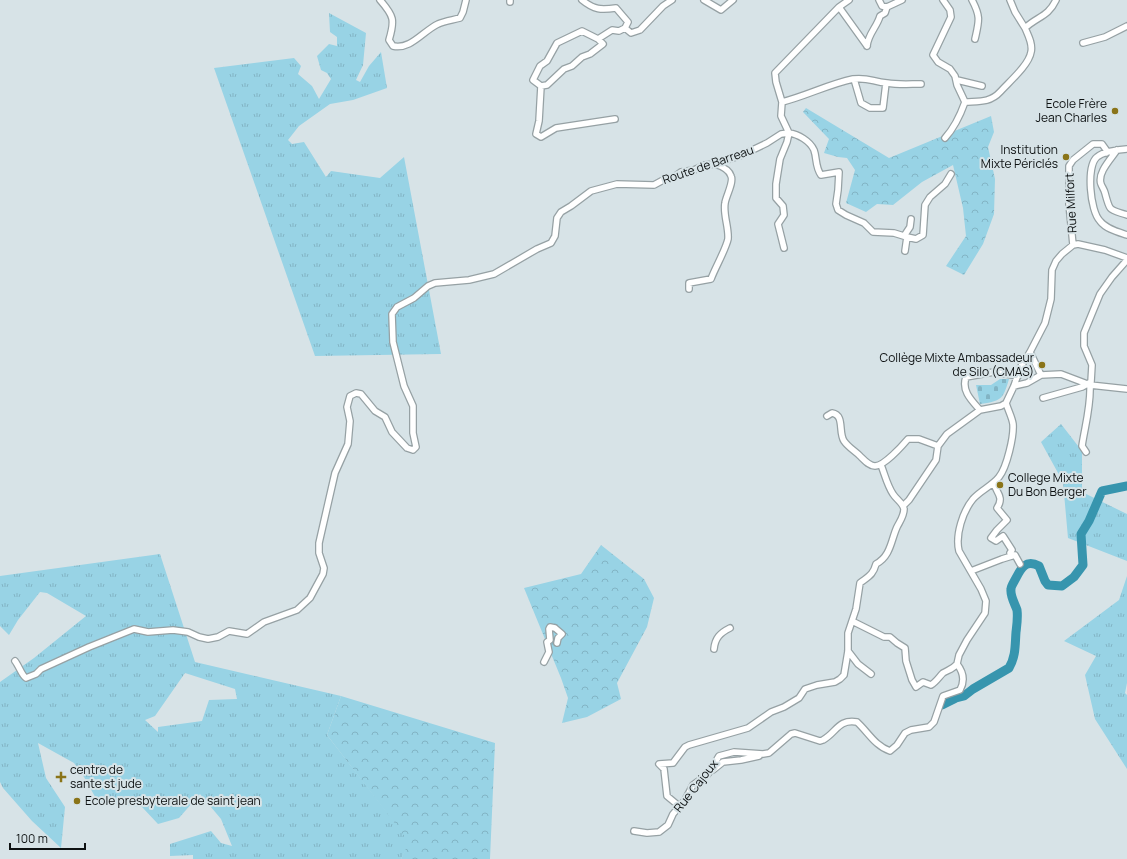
<svg xmlns="http://www.w3.org/2000/svg" width="1127" height="859" viewBox="0 0 1127 859" font-family="Manrope,sans-serif">
<style>
.grass{fill:url(#grass-tufts);fill-rule:evenodd}
.forest{fill:url(#forest-crowns)}
.cemetery{fill:url(#cemetery-stones)}
.lines{fill:none;stroke-linecap:round;stroke-linejoin:round}
.river{stroke:#3795ae;stroke-width:9}
.street-casing{stroke:#96a1a4;stroke-width:8}
.street{stroke:#fff;stroke-width:5.5}
.poi-dot{fill:#8a7418;stroke:#d7e3e7;stroke-width:1.5}
.labels{text-anchor:middle;stroke-width:4;stroke-linejoin:round;paint-order:stroke}
.poi-label{font-size:12px;fill:#0e1213;stroke:#d7e3e7;text-anchor:end}
.street-label{font-size:12px;fill:#0e1213;stroke:#d7e3e7}
</style>
<defs>
<pattern id="grass-tufts" width="24" height="20" patternUnits="userSpaceOnUse"><rect width="24" height="20" fill="#98d3e5"/><path d="M3 7l-1-3M5 7V3M7 7l1-3M15 17l-1-3M17 17v-4M19 17l1-3" fill="none" stroke="#82b4c4"/></pattern>
<pattern id="forest-crowns" width="20" height="18" patternUnits="userSpaceOnUse"><rect width="20" height="18" fill="#98d3e5"/><path d="M2 6a3 3 0 1 1 6 0M12 15a3 3 0 1 1 6 0" fill="none" stroke="#82b4c4"/></pattern>
<pattern id="cemetery-stones" width="16" height="16" patternUnits="userSpaceOnUse"><rect width="16" height="16" fill="#98d3e5"/><path d="M2 7V4a2 2 0 0 1 4 0v3zM10 15v-3a2 2 0 0 1 4 0v3z" fill="#82b4c4"/></pattern>
</defs>
<rect width="100%" height="100%" fill="#d7e3e7"/>
<path class="grass" d="M329,13l37,20 -3,32 -7,15 4,2 9,-16 12,-14 6,36 -34,12 -23,4 -31,22 -11,14 4,4 12,-2 22,35 5,-6 49,7 24,-21 37,197 -126,2 -101,-288 80,-10 7,8 -3,8 14,12 7,13 12,-20 -4,-6 -6,-3 -4,-14 12,-12 8,2v-9l-7,-5z
M1061,424l21,27v41l45,22v47l-59,-23 -5,-56 -22,-40z
M160,554l35,108 146,34 -14,39 83,107 -9,17h-208v-4l-23,1v-12l41,-13 10,12 11,3 -11,-27 -21,-25 -21,24 -21,6 -16,-17 -44,-5 -14,-25 -10,-14 -36,-20 8,35 19,29 -4,41 -29,-27 -29,-33 -3,-6v-100l34,-24 52,-42 -39,-23 -7,-1 -22,28 -9,15 -9,-9v-50zM185,673l50,16 2,10 -28,1 -7,21 -44,6v5l-13,-12 10,-4z
M1127,576v107l-2,10 2,2v74l-32,-50 -10,-44 11,-19 -32,-15 55,-41z"/>
<path class="forest" d="M806,108l83,50 102,-42 3,16 -6,15 7,32 -1,35 -11,30 -19,31 -18,-9 20,-30 -3,-28 -10,-43 -31,17 -29,23 -16,-1 -11,8 -20,-9 9,-33 -8,-12 -9,-1 -14,-4 5,-14 -26,-27z
M601,545l43,34 10,19 -7,29 -30,56 4,16 -34,18 -25,6 6,-25 -7,-20 -37,-90 57,-14z
M341,696l154,47 -5,116h-89l8,-17 -82,-107z"/>
<path class="cemetery" d="M1000,379h9c-6,21 -8,22 -29,25l-4,-19h15z"/>
<g class="lines">
<path class="river" d="M942,705l14,-7 8,-2 9,-7 36,-21c7,-12 6,-23 7,-36 1,-8 2,-14 1,-22 -2,-6 -7,-14 -6,-21 0,-3 3,-7 5,-11 5,-10 10,-19 23,-12l6,15 3,4 14,1 12,-9 9,-12 -2,-31 8,-13 13,-30 25,-5"/>
<g class="street-casing">
<path id="street" d="M380,0c14,16 15,20 9,40l4,6c18,4 30,-15 45,-22 7,-3 15,-4 22,-6l3,-6 3,-12
M582,0c12,10 19,10 34,8l12,14 -3,6 -6,3 -7,-1 -14,9 -16,-8 -25,12 -10,18 -7,5 -7,14 8,6 -2,35 -3,13 5,3 15,-9 59,-9
M704,0l17,10 12,-10
M879,0l3,6 5,1 15,-7
M943,0l7,10 1,7 -18,38 5,7 12,7 5,7 2,9 8,17c-5,14 -10,25 -20,36
M972,0c9,17 7,21 3,39
M1010,0l5,12 10,16
M510,2v-2
M839,7l28,39
M625,28l6,5 9,-3 23,-24 9,-6
M1083,43l22,-6 22,-11
M867,46c1,-12 10,-19 13,-30l5,-3 2,-6
M854,79l7,24 9,5h13l3,-25
M957,80l25,6
M541,86l6,-1 17,-16 8,-3 10,-9 8,-3 13,-10 -5,-5
M782,102c24,-6 47,-18 71,-23 16,-2 20,3 34,4 11,2 23,1 34,1
M965,102c13,-1 25,1 35,-10 9,-10 29,-27 31,-40 2,-8 -3,-17 -6,-24 13,-12 23,-11 31,-28
M1127,149c-9,1 -23,2 -30,8 -11,9 -7,54 3,64 6,8 18,11 27,14
M1117,150c-6,9 -20,23 -16,34 1,3 3,5 4,9 5,19 4,16 22,22
M904,236l6,-9 1,-8
M1073,245l-4,-41v-38l4,-6 20,-16h9l5,7 -1,2
M784,248l-6,-24 6,-9 -1,-9 -7,-8v-14l4,-25 7,-17 2,-9c9,1 21,8 25,17 3,8 1,17 7,25l18,-3 -1,18 -2,14 2,6 8,5 18,8 9,9 21,1 13,4
M905,251l2,-14 9,2 7,-4 2,-30 5,-8 15,-13 6,-10
M689,289v-6l22,-4c4,-11 15,-30 17,-40 1,-12 -5,-24 -3,-36 1,-7 9,-21 6,-27 -2,-7 -10,-10 -16,-12
M1030,352l11,23
M1014,386l13,-3 14,-8 20,-1 29,11 37,4
M1043,398l39,-11 9,-5 1,-17 -8,-19v-13l16,-39 12,-17 15,-17
M980,410c-8,-9 -19,-19 -14,-33l28,-5 24,4
M827,416l5,-3c13,2 6,19 12,28 4,6 11,10 16,15 4,4 9,10 15,10 9,0 27,-20 33,-27h11l19,7 9,-12 33,-24 21,-4 5,-3 8,-17 6,-18 10,-16 15,-29 6,-24 1,-29 4,-9 6,-7 11,-9 5,-1 27,6 22,8
M1086,452l-4,-6c3,-20 9,-40 8,-61
M994,483c1,9 11,13 3,25l10,12 -10,10 -6,8 5,3 7,-5 9,14 -2,3 2,3
M903,506l6,-6 27,-40 2,-14
M971,571l31,-12 13,-4 5,9
M852,621l32,16h6l7,6 8,5 1,13 6,19 4,7 7,-5 8,3c5,-3 8,-8 12,-12 5,-3 10,-4 14,-9
M714,649c1,-11 6,-16 16,-21
M848,651l10,13 13,10
M15,661c4,5 7,15 11,17l10,-4 5,-5 48,-22 45,-18 14,3 25,-2 15,2 11,5 9,2 10,-2 11,-6 18,3 17,-12 33,-12 13,-12 13,-24 1,-6 -5,-15v-10l16,-70 13,-29 2,-23 -3,-14 3,-11 6,-3 5,1 14,17 10,6 7,15 15,16 6,2 3,-3 -3,-14v-27l-9,-20 -11,-44 -1,-28 5,-7 17,-9 14,-12 7,-3 34,-3 25,-6 43,-25 14,-6 4,-7 2,-18 4,-6 10,-6 20,-15 26,-7 37,1 11,-6 8,-1 8,-6 13,-2 11,-5 10,-1 27,-9 25,-12 14,-9 8,-1 -8,-17 1,-14 -6,-20 -1,-9 64,-66 10,-7
M544,662l5,-10 -2,-10 3,-2 -1,-11 1,-2 5,1 7,6 -4,4 -1,5
M713,770l10,-8 18,-2 18,-4
M679,806l-12,-10 -3,-27 -5,-5 14,-1 12,-16 4,-2 59,-17 23,-16 13,-5 15,-9 6,-9 12,-4 18,-3 5,-3 4,-4 4,-24v-18l8,-24 4,-26c9,-7 13,-8 16,-19 15,-8 15,-24 21,-37 3,-6 7,-11 7,-18 -1,-6 -8,-10 -11,-15 -6,-9 -8,-19 -12,-29
M634,831l13,2 12,-1 9,-7 5,-11 12,-14 8,-15 15,-11 11,-18 15,-4 29,2 6,-1 22,-19 4,-1 25,8 3,-1c14,-8 15,-21 34,-18 11,10 18,24 33,29l7,-6 8,-12 6,-3 18,-3 5,-5 9,-26 17,-6c5,-9 4,-17 -3,-26l2,-9 8,-15 18,-27 1,-12 -5,-12 -22,-38c-4,-16 4,-40 14,-52 8,-9 19,-13 26,-22 8,-10 15,-41 14,-53 -1,-7 -5,-14 -7,-21"/>
</g>
<use href="#street" class="street"/>
</g>
<g class="poi-dot">
<circle cx="1115" cy="111" r="4"/>
<circle cx="1066" cy="157" r="4"/>
<circle cx="1042" cy="365" r="4"/>
<circle cx="1000" cy="485" r="4"/>
<path d="M59 771h4v4h4v4h-4v4h-4v-4h-4v-4h4z"/>
<circle cx="77" cy="801" r="4"/>
</g>
<g class="labels">
<g class="poi-label">
<text x="1107" y="108">Ecole Frère<tspan x="1107" dy="14">Jean Charles</tspan></text>
<text x="1058" y="154">Institution<tspan x="1058" dy="14">Mixte Périclés</tspan></text>
<text x="1034" y="362">Collège Mixte Ambassadeur<tspan x="1034" dy="14">de Silo (CMAS)</tspan></text>
<text x="1008" y="482" text-anchor="start">College Mixte<tspan x="1008" dy="14">Du Bon Berger</tspan></text>
<text x="70" y="774" text-anchor="start">centre de<tspan x="70" dy="14">sante st jude</tspan></text>
<text x="85" y="805" text-anchor="start">Ecole presbyterale de saint jean</text>
</g>
<g class="street-label">
<text transform="translate(708 165) rotate(-19)" y="4">Route de Barreau</text>
<text transform="translate(1071 203) rotate(-93)" y="4">Rue Milfort</text>
<text transform="translate(696 786) rotate(-52)" y="4">Rue Cajoux</text>
</g>
</g>
<path d="M10 843v6h75v-6" fill="none" stroke="#0e1213" stroke-width="2"/>
<text x="16" y="843" font-size="12" fill="#0e1213" stroke="#d7e3e7" stroke-width="3" paint-order="stroke">100 m</text>
</svg>
